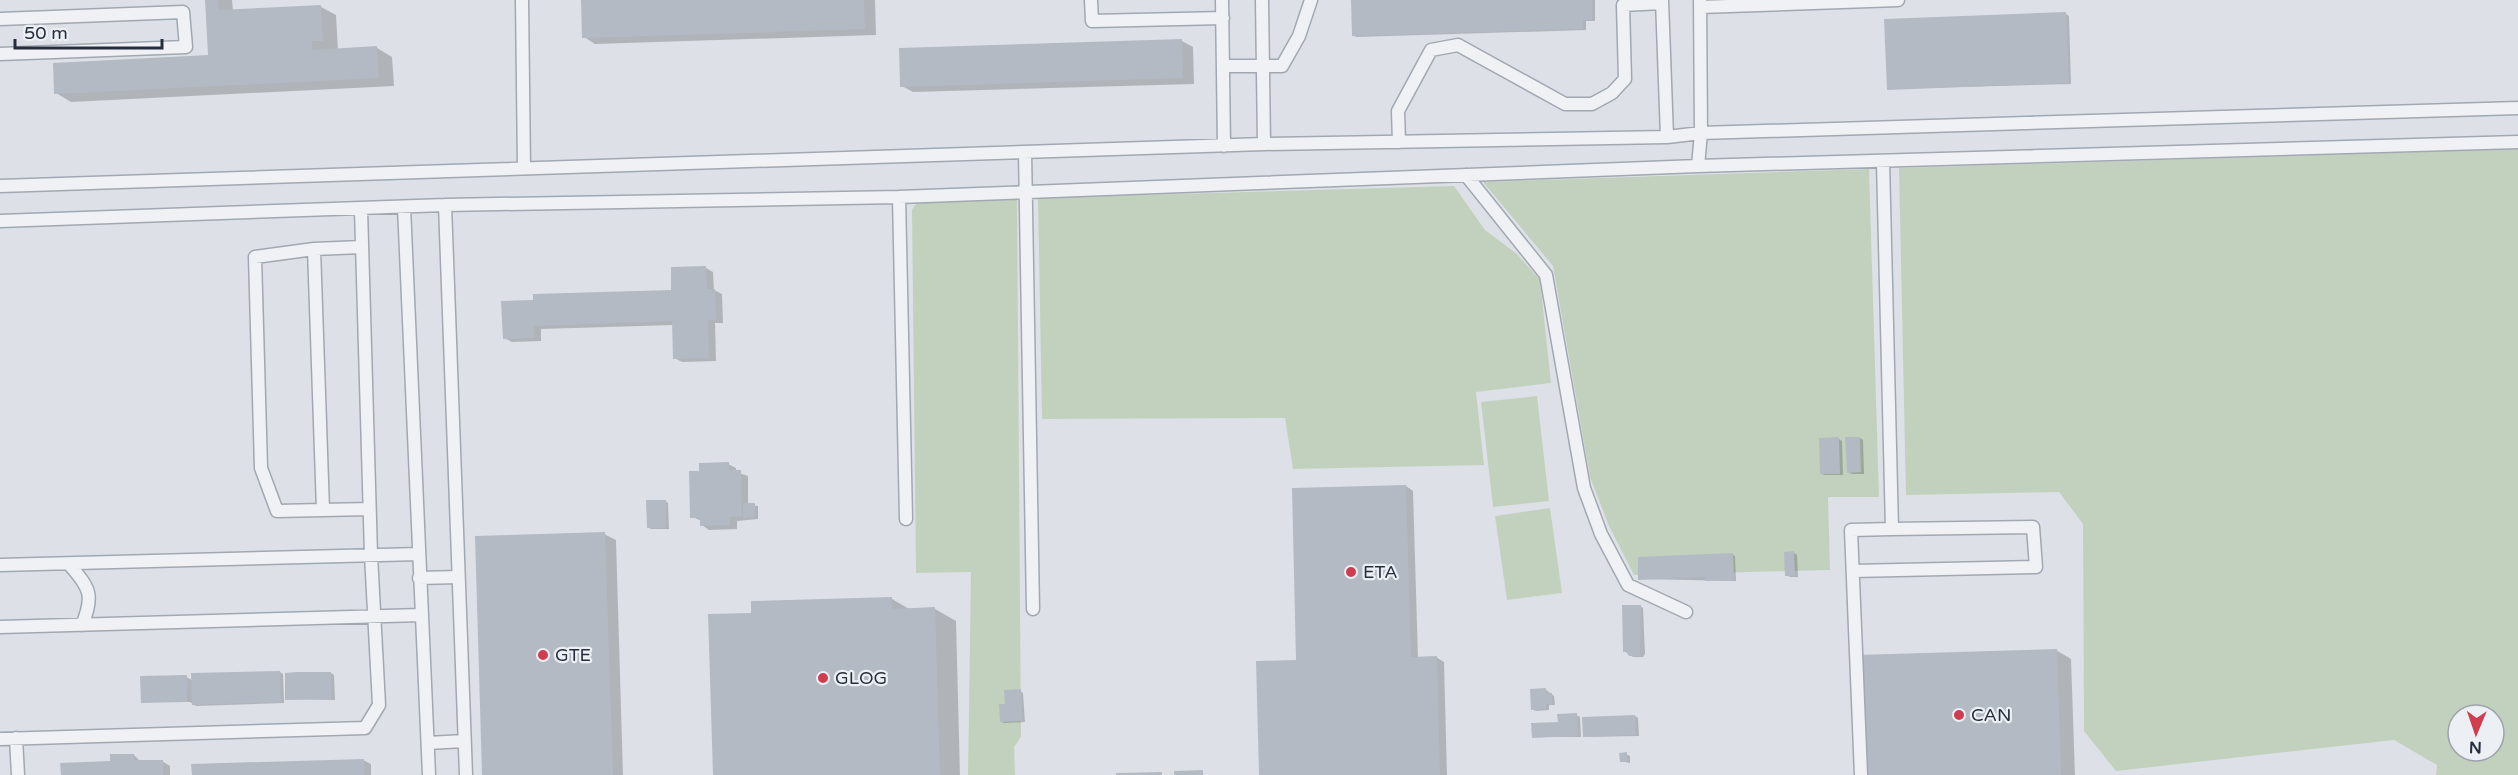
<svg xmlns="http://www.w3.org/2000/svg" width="2518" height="775" viewBox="0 0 2518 775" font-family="'Varela Round',sans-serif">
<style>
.green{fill:#c2d1be;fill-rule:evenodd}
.shadow{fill:#0003}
.building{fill:#b4bac4}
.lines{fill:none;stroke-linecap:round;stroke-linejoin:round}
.service-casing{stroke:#a2a8b1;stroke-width:15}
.service{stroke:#eff1f5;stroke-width:12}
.poi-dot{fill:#d13d50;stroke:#ecf0f5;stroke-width:2}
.labels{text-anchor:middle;stroke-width:4.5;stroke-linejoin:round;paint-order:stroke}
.poi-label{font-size:18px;fill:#262e3e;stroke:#ecf0f5;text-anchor:start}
</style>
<rect width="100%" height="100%" fill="#dde1e7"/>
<path class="green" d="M2518,149v626h-82l1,-10 -43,-25 -278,31 -32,-40 -1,-207 -24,-32 -153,3 -7,-327zM2458,715h36v36h-36z
M1869,169l10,328h-51l2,73 -196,5 -25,-49 -19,-49 -37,-211 -70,-84z
M1454,186l31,44 32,24 23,26 11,103 -75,9 8,73 -191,4 -8,-51 -243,1 -4,-221z
M1017,198l4,539 -7,10 1,28h-47l3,-203 -55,1 -4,-363 7,-11z
M1537,396l12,105 -56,6 -12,-105z
M1550,508l12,85 -55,7 -12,-84z"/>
<path class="shadow" d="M206,0h26l1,11 88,-4 15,8 2,35 39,-2 15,9 2,29 -323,16 -15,-9 153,-36z
M632,0h243l1,35 -281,9 -11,-7z
M1352,0h243v21h-9v9l-230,7 -3,-2z
M2066,14l3,2 2,68 -183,5z
M1182,41l11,6 1,37 -281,8 -11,-6z
M706,268l7,4 1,18 8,4 1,29h-8l1,38 -34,1 -8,-4v-33l-133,4v12l-29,1 -8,-4 -1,-35 170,-12z
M1860,438l3,2 1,34h-12l-4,-2z
M1839,439l3,2 1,34h-19l-3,-2z
M728,464l8,4v4l12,4v29l10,1v13l-21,2v8l-28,1 -7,-5v-4l-10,-4 8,-45z
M1406,486l7,5 5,167 18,-1 8,5 3,113h-186l37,-113z
M665,501l3,2 1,26h-18l-3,-2z
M604,534l12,6 7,235h-140z
M1794,553l3,2 1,22h-8l-4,-2z
M1732,554l3,2 1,25 -96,-2z
M892,599l19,11 24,-1 21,12 4,154h-246z
M1640,606l3,2 2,46 -2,3h-10l-9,-6z
M2056,650l15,9 4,116h-213z
M280,672l3,2 1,29 -88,3 -6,-4h-48l44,-25 6,3z
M331,673l3,2 1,25 -48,-1z
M1545,689l9,7 1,9h-6v5l-13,1 -3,-2z
M1020,691l3,2 2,29 -21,1 -3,-2 5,-16z
M1576,715l4,2 1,20h-48z
M1635,716l3,2 1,18 -54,1z
M1626,754l4,2v7l-9,-2z
M134,755l7,7 21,-1 8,5v9h-108z
M363,760l8,4v11h-178z"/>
<path class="building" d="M205,0h13l1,10 102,-5 2,36h-11v9l65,-4 2,32 -325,16 -1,-31 155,-8z
M581,0h283l1,29 -283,9z
M1351,0h241v20h-9v9l-231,7z
M2066,12l3,71 -182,7 -3,-71z
M1182,39l1,39 -283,9 -1,-39z
M706,266l1,23h8l1,31h-8l1,38 -36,1 -1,-38 -138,5v12l-31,1 -2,-38 32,-1v-6l138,-4v-23z
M1839,437l1,37h-20l-1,-36z
M1845,437h15l1,35 -14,1z
M729,462v8h12l1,46 -12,1v8l-30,1v-8h-10l-1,-47h10v-8z
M1406,485l5,172 26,-1 3,119h-181l-3,-114 40,-1 -4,-172z
M646,500h20v28h-19z
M743,503h12v14l-12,1z
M605,532l8,243h-131l-7,-239z
M1794,551l1,25h-10l-1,-24z
M1733,553l1,27 -29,1v-4l-67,3v-23z
M892,597v12l43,-2 5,168h-227l-5,-161 43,-1v-12z
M1622,605h19l-1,51h-11l-3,-5 -3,1z
M2057,649l4,126h-200l-4,-120z
M280,671l1,31 -89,3 -1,-32z
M297,672h34l1,27 -47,1v-27z
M187,675v27l-46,1 -1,-27z
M1546,688v5h6v11h-6v5l-15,1 -1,-21z
M1021,689l1,32 -22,1 -1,-18h6l-1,-14z
M1577,713l1,23 -46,2 -1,-15 27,-1 -1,-8z
M1635,715l1,20 -53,2 -1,-20z
M1627,752v10h-7l-1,-9z
M110,754h24v6h29v15h-102l-1,-12 50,-2z
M364,759v16h-172l-1,-11z
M1203,770v5h-29v-4z
M1162,772v3h-46v-2z"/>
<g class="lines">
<g class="service-casing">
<path id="service" d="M522,0l2,168
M1091,0l1,21 131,-3
M1222,0l2,146
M1262,0l2,144
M1662,0l5,137
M1701,7l197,-7
M0,19l183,-7 3,35 -186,7
M1223,66h59l17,-30 12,-36
M1399,142l-1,-31 33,-61 27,-5 107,59h27l20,-11 13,-14 -2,-74 39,-2
M1025,152l8,457
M1698,166l3,-33 -1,-133
M1466,175l80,100 38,213 17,46 27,51 58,27
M0,186l1264,-42 403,-7 34,-4 817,-25
M899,197l7,322
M445,205l21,570
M404,207l25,568
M0,221l445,-16 454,-8 799,-31 820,-24
M314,249l-59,8 6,211 16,43 92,-2
M323,510l-9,-261 48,-2
M69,564c20,24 26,30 13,61
M0,565l419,-11
M1853,571l183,-4 -3,-40 -141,2 -9,-367
M419,578l39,-1
M0,627l421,-12
M16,738l2,37
M0,739l365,-11 14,-23 -8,-150 -10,-346
M428,743l36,-2
M1861,775l-10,-245 41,-1"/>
</g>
<use href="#service" class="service"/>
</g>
<g class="poi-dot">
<circle cx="1351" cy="572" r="6"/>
<circle cx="543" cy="655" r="6"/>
<circle cx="823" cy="678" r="6"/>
<circle cx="1959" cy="715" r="6"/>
</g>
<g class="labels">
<g class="poi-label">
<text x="1363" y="578">ETA</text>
<text x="555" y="661">GTE</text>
<text x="835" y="684">GLOG</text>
<text x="1971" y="721">CAN</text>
</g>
</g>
<g transform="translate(2476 733) rotate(182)"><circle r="28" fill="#ecf0f5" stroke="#9da2ac" stroke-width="1.5"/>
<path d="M0-4.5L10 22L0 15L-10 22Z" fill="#d13d50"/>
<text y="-9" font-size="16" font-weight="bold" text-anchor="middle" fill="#262e3e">N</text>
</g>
<path d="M15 39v9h147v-9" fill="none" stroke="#262e3e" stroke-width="3"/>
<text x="24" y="39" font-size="18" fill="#262e3e" stroke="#ecf0f5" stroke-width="4.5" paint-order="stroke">50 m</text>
</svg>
